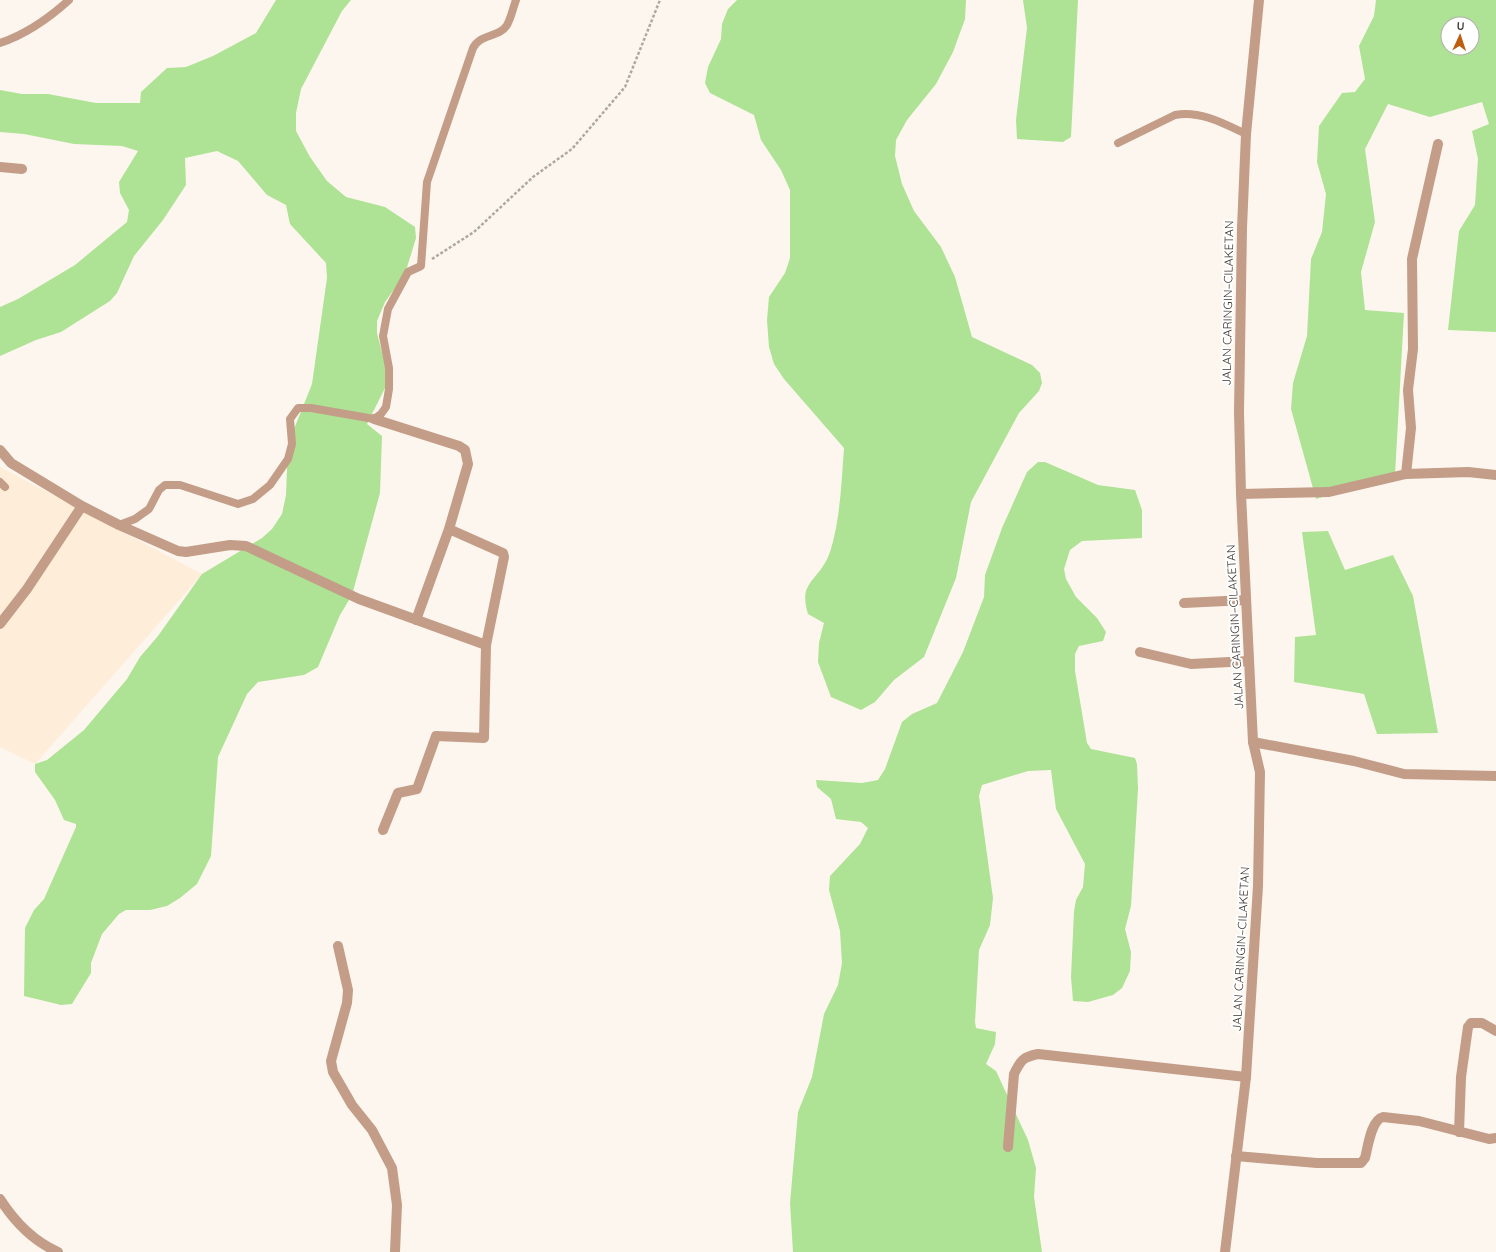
<svg xmlns="http://www.w3.org/2000/svg" width="1496" height="1252" viewBox="0 0 1496 1252" font-family="Quicksand,sans-serif">
<style>
.built{fill:#feedd8}
.green{fill:#aee294;fill-rule:evenodd}
.lines{fill:none;stroke-linecap:round;stroke-linejoin:round}
.path{stroke:#afa8a0;stroke-width:2.5;stroke-dasharray:3 2;stroke-linecap:butt}
.service{stroke:#c39d87;stroke-width:8}
.minor{stroke:#c39d87;stroke-width:10}
.tertiary{stroke:#c39d87;stroke-width:10}
.labels{text-anchor:middle;stroke-width:4;stroke-linejoin:round;paint-order:stroke}
.street-label{font-size:12px;fill:#3d362f;stroke:#fff}
</style>
<rect width="100%" height="100%" fill="#fdf6ee"/>
<path class="built" d="M0,467l202,107 -167,190 -35,-17z"/>
<path class="green" d="M276,0h75l-9,11 -41,78 -5,24v18l14,26 17,24 19,16 39,10 30,20 1,11 -11,36 -20,28 -8,19v12l9,35v18l-19,38 15,12 -2,57 -28,102 -12,20 -22,52 -14,8 -46,7 -11,12 -29,63 -7,99 -14,28 -17,14 -13,8 -17,4h-24l-7,4 -17,20 -11,29v10l-19,31 -11,1 -37,-9 1,-68 9,-18 10,-11 32,-72v-3l-12,-4 -9,-20 -20,-28v-8l12,-4 37,-30 43,-51 13,-22 18,-21 44,-62 60,-36 10,-9 10,-15 4,-19 2,-51 24,-60 15,-106 -1,-15 -36,-39 -4,-19 -19,-10 -29,-34 -21,-10 -32,7 1,27 -23,35 -29,36 -17,37 -7,8 -49,31 -25,8 -36,16v-49l18,-8 57,-34 52,-43 2,-12 -9,-17 -1,-11 19,-31 -16,-5 -48,-2 -50,-10 -24,-2v-42l22,4h26l48,9h44l1,-11 26,-24 19,-1 27,-11 43,-23z
M737,0h229l-1,19 -12,33 -17,32 -29,36 -11,20 -1,16 7,28 12,27 27,36 14,30 17,60 60,28 8,8 2,10 -3,8 -20,22 -48,89 -15,76 -32,79 -30,23 -19,22 -14,8 -30,-13 -13,-35 1,-19 5,-20 -16,-9c-10,-32 9,-32 20,-57 4,-9 6,-20 8,-29 5,-27 6,-53 8,-80l-60,-69 -10,-15 -5,-17 -2,-27 2,-23 16,-24 5,-15v-68l-9,-20 -20,-30 -7,-25 -44,-22 -5,-10 3,-16 13,-28 1,-15 6,-15z
M1023,0h55l-7,137 -8,5 -46,-3 -1,-19 11,-92z
M1376,0h120v332l-48,-2 11,-99 16,-26 3,-46 -6,-28 17,-7 -7,-22 -52,15 -42,-13 -23,45 10,73 -14,50 4,38 39,3 -9,162 -79,24 -25,-90 2,-26 14,-47 4,-77 11,-27 4,-38 -9,-32 2,-36 23,-33 13,-1 10,-13 -6,-33 15,-30zM1448,24h24v24h-24z
M1038,462h7l53,23 37,5 7,20v28l-60,3 -12,9 -6,19 2,10 10,18 21,21 9,14 -3,9 -24,5 -4,8v17l12,72 4,6 44,9 2,6 1,25 -7,117 -6,23 6,23 -1,19 -8,17 -9,7 -25,7 -15,-1 -2,-24 3,-66 2,-11 7,-13 2,-23 -29,-55 -5,-39 -23,1 -46,14 -3,11 14,102 -3,27 -11,25 -4,72 1,6 20,4 -1,12 -9,20 10,7 32,69 8,28 -2,29 8,55h-249l-3,-49 8,-91 14,-35 12,-63 14,-29 4,-22 -2,-32 -11,-41 1,-14 30,-32 8,-16 -7,-6 -25,-3 -5,-20 -14,-12 -1,-7 46,3 16,-3 7,-11 17,-47 10,-8 25,-11 26,-51 21,-55 1,-22 17,-47 25,-56z
M1328,531l17,39 48,-15 20,41 25,137 -61,1 -13,-40 -70,-12 1,-45 21,-2 -14,-103z"/>
<g class="lines">
<path class="path" d="M432,259l42,-27 59,-55 39,-28 53,-62 35,-87"/>
<path class="service" d="M0,43c27,-9 48,-24 69,-43
M1118,143l57,-28c25,-5 50,9 71,19
M0,482l5,5
M119,525l16,-6 14,-10 10,-19 6,-5h15l58,19 15,-5 17,-14 18,-26 4,-15 -2,-25 8,-11h13l63,11 7,-5 5,-7 3,-18v-21l-6,-32 5,-27 20,-37 13,-6 6,-84 46,-134c8,-15 26,-10 34,-23 4,-7 6,-17 9,-25"/>
<path class="minor" d="M0,167l22,2
M374,419l85,27 6,4 3,14 -19,65 54,24 1,4 -18,88 -2,93 -48,-2 -19,53 -19,4 -15,37
M0,450l11,13 71,43 37,19 59,26 8,1 44,-7 16,1 113,53 127,46
M1406,474l5,-46 -3,-38 5,-41 -1,-90 26,-115
M1241,494l88,-2 77,-18 62,-2 28,3
M1184,603l62,-3
M416,620l33,-91
M0,624l27,-35 55,-83
M1140,652l51,12 58,-3
M1253,742l101,19 50,13 92,2
M338,946l10,44 -1,13 -16,58 2,11 19,33 20,25 20,38 5,37 -2,47
M1459,1132l2,-55 7,-50 3,-4h11l14,8
M1008,1147l6,-73c7,-14 9,-17 24,-20l208,23
M1236,1156l81,7h44l4,-5c3,-11 6,-38 18,-41l36,4 70,18 7,-1
M0,1199c14,22 33,42 58,53"/>
<path class="tertiary" d="M1225,1252l21,-175 12,-191 2,-114 -7,-30 -12,-248 -2,-82 3,-184 4,-94 13,-134"/>
</g>
<g class="labels">
<g class="street-label">
<text transform="translate(1228 303) rotate(-89)" y="4">JALAN CARINGIN–CILAKETAN</text>
<text transform="translate(1235 627) rotate(-93)" y="4">JALAN CARINGIN–CILAKETAN</text>
<text transform="translate(1241 949) rotate(-87)" y="4">JALAN CARINGIN–CILAKETAN</text>
</g>
</g>
<g transform="translate(1460 36) rotate(3)"><circle r="19" fill="#ffffff" stroke="#b1afac"/>
<path d="M0-3L7 15L0 10L-7 15Z" fill="#bb5e10"/>
<text y="-6" font-size="11" font-weight="bold" text-anchor="middle" fill="#3d362f">U</text>
</g>
</svg>
